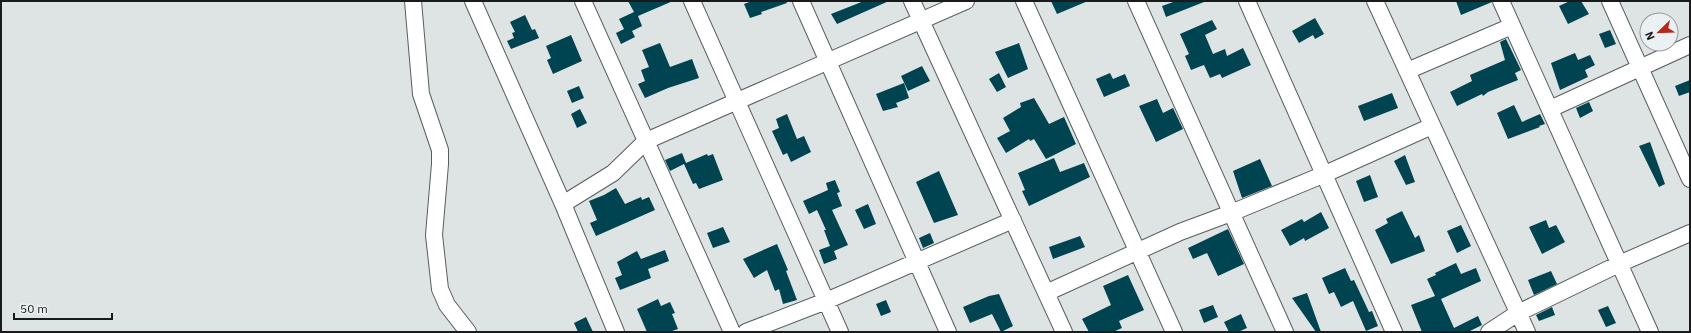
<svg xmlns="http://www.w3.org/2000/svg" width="1691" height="333" viewBox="0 0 1691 333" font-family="'IBM Plex Sans',sans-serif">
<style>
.building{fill:#004451}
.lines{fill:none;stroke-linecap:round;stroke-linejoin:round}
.street-casing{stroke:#585d5e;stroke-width:18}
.street{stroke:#fff;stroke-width:16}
</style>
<rect width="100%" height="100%" fill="#dee3e4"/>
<path class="building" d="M628,1h45l-35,15 4,10 -10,5 3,6 -14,7 -5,-11 8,-4 -5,-10 15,-7z
M752,1h34l1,2 -26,9 1,2 -12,4 -6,-14z
M864,1h25l-52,23 -6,-10z
M1051,1h37l-31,13z
M1176,1h28v1l-38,15 -4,-11z
M1456,1h36v1l-31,13z
M1570,1h11l8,13 -21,10 -9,-18z
M525,15l7,15 3,-1 4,9 -28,11 -4,-8 7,-3 -2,-5 3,-1 -5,-10z
M1315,18l9,16 -9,5 -2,-4 -14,8 -7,-12z
M1212,20l5,9 -12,6 8,19 12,-5 2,7 16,-8 8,17 -29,13 -2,-4 -10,4 -6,-13 -13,5 -6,-14 4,-2 -9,-20z
M1610,30l6,14 -11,4 -6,-14z
M571,35l11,26 -29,13 -6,-14 4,-2 -5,-12z
M1506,39l15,31 -6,3 3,7 -30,12 -5,4 -1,-2 -25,12 -7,-14 22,-11 -2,-6 35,-15 -5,-18z
M660,43l10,24 22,-8 7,19 -31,10 -23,10 -7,-14 7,-3 -4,-11 8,-3 -7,-17z
M1019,43l9,26 -20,9 -13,-26z
M1575,53l3,7 12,-5 5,10 -10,5 3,7 -28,13 -9,-27z
M922,66l8,15 -22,10 -7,-15z
M999,73l7,14 -9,5 -8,-13z
M1110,73l3,6 12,-5 5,12 -26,11 -8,-18z
M1690,80v12l-11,4 -4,-10z
M904,83l5,15 -13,5 2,4 -15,4 -7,-17z
M579,86l5,12 -12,5 -5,-12z
M1392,93l6,15 -34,13 -6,-15z
M1034,98l15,26 15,-7 12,27 -30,15 -12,-20 -4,2 -1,-2 -23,14 -9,-15 13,-7 -7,-13 18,-11 -1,-4z
M1157,99l6,14 10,-5 10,21 -27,13 -17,-36z
M1589,102l4,9 -13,7 -4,-10z
M1514,105l8,17 18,-8 5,10 -6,2 1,1 -32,12 -11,-26z
M580,109l7,14 -10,5 -6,-14z
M787,114l10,25 7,-3 7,16 -20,10 -4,-9 -4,2 -11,-24 7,-3 -3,-9z
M1650,142l15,42 -6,3 -20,-41z
M682,153l4,10 21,-9 1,2 5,-2 10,26 -24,9 -3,-6 -3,1 -9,-20 -14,7 -5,-11z
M1405,155l10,27 -9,3 -12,-24z
M1054,158l6,14 24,-9 6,14 -61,29 -7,-15 3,-1 -7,-17z
M1260,159l12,27 -30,12 -9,-27z
M939,171l19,44 -24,8 -18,-41z
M1370,175l8,22 -14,5 -8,-21z
M835,180l5,12 -3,1 5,13 -10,4 16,35 -14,6 3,8 -13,5 -5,-14 11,-4 -6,-16h2l-9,-20 -8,4 -6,-13 25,-11 -2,-7z
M616,188l9,16 16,-7 1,3 7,-3 6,13 -59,26 -6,-13 7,-3 -8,-19 15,-6z
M868,204l8,20 -12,5 -9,-19z
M1402,211l13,27 4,-3 6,16 -34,13 -16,-34 13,-7 -2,-4z
M1321,212l8,16 -24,13 -1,-3 -14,8 -9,-16 21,-11 2,3z
M1546,220l3,8 7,-3 9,17 -23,12 -13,-27z
M1461,225l10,21 -14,7 -10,-22z
M723,227l7,15 -17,6 -6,-15z
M1228,229l16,35 -26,12 -11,-23 -14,6 -5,-11z
M930,233l4,10 -11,5 -4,-10z
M1080,236l5,11 -32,12 -4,-12z
M777,244l11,26 -2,1 11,29 -14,4 -4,-15 -4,2 -8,-21 -13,8 -11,-19z
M665,250l4,11 -21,8 3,9 -31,12 -5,-12 7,-3 -5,-13 20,-11 4,8z
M1456,263l5,11 15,-6 5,13 -40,18 13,29 24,-12 4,9 -14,7h-46l-11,-27 24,-9 -8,-17 9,-4 -1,-2z
M1345,268l6,13 3,-1 15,32 3,-1 6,15 -12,5 -13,-30 -12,6 -7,-15 -5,2 -7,-16z
M1551,271l6,13 -23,11 -6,-15z
M1128,275l16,35 -25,11 3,7 -9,4h-24l-7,-13 29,-14 -8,-19z
M1307,293l14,39h-5l-24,-34z
M999,294l14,32 -12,6 -9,-18 -22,9 -7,-16 26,-11z
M658,299l3,7 9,-4 5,11 -3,1 6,15 -9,3h-22l-10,-23z
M886,300l5,12 -10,4 -5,-12z
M1213,305l5,12 -14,6 -5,-13z
M1608,306l8,17 -10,4 -8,-17z
M1552,307l3,8 -16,6 -3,-6z
M1241,314l6,14 -9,4h-9l-5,-10z
M586,317l7,15h-15l-4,-9z"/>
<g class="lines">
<g class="street-casing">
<path id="street" d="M413,1l8,93 19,56v14l-6,71 6,54 7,16 21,27
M473,1l90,203 53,128
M583,1l149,331
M692,1l148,331
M801,1l147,331
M912,1l152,331
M1024,1l150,331
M1136,1l149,331
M1247,1l147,331
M1375,1l152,331
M1501,1l149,331
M1610,1l80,178
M1407,71l105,-45
M1550,109l140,-64
M563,204l50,-31 33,-32 320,-140
M1046,293l134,-61 51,-19 94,-39 107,-48
M746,332l80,-31 187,-81
M1489,332l29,-19 101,-49 71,-31"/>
</g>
<use href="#street" class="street"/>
</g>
<rect width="1691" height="333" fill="none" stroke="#181a1b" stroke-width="4"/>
<g transform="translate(1659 32) rotate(247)"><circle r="19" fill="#ebf0f2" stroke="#979a9c"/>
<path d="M0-3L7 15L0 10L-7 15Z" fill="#b6281c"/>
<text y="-6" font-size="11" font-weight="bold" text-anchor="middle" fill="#181a1b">N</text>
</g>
<path d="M14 313v6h98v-6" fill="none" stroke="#181a1b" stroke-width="2"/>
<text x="20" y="313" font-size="12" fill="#181a1b" stroke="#ebf0f2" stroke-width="3" paint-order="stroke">50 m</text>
</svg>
